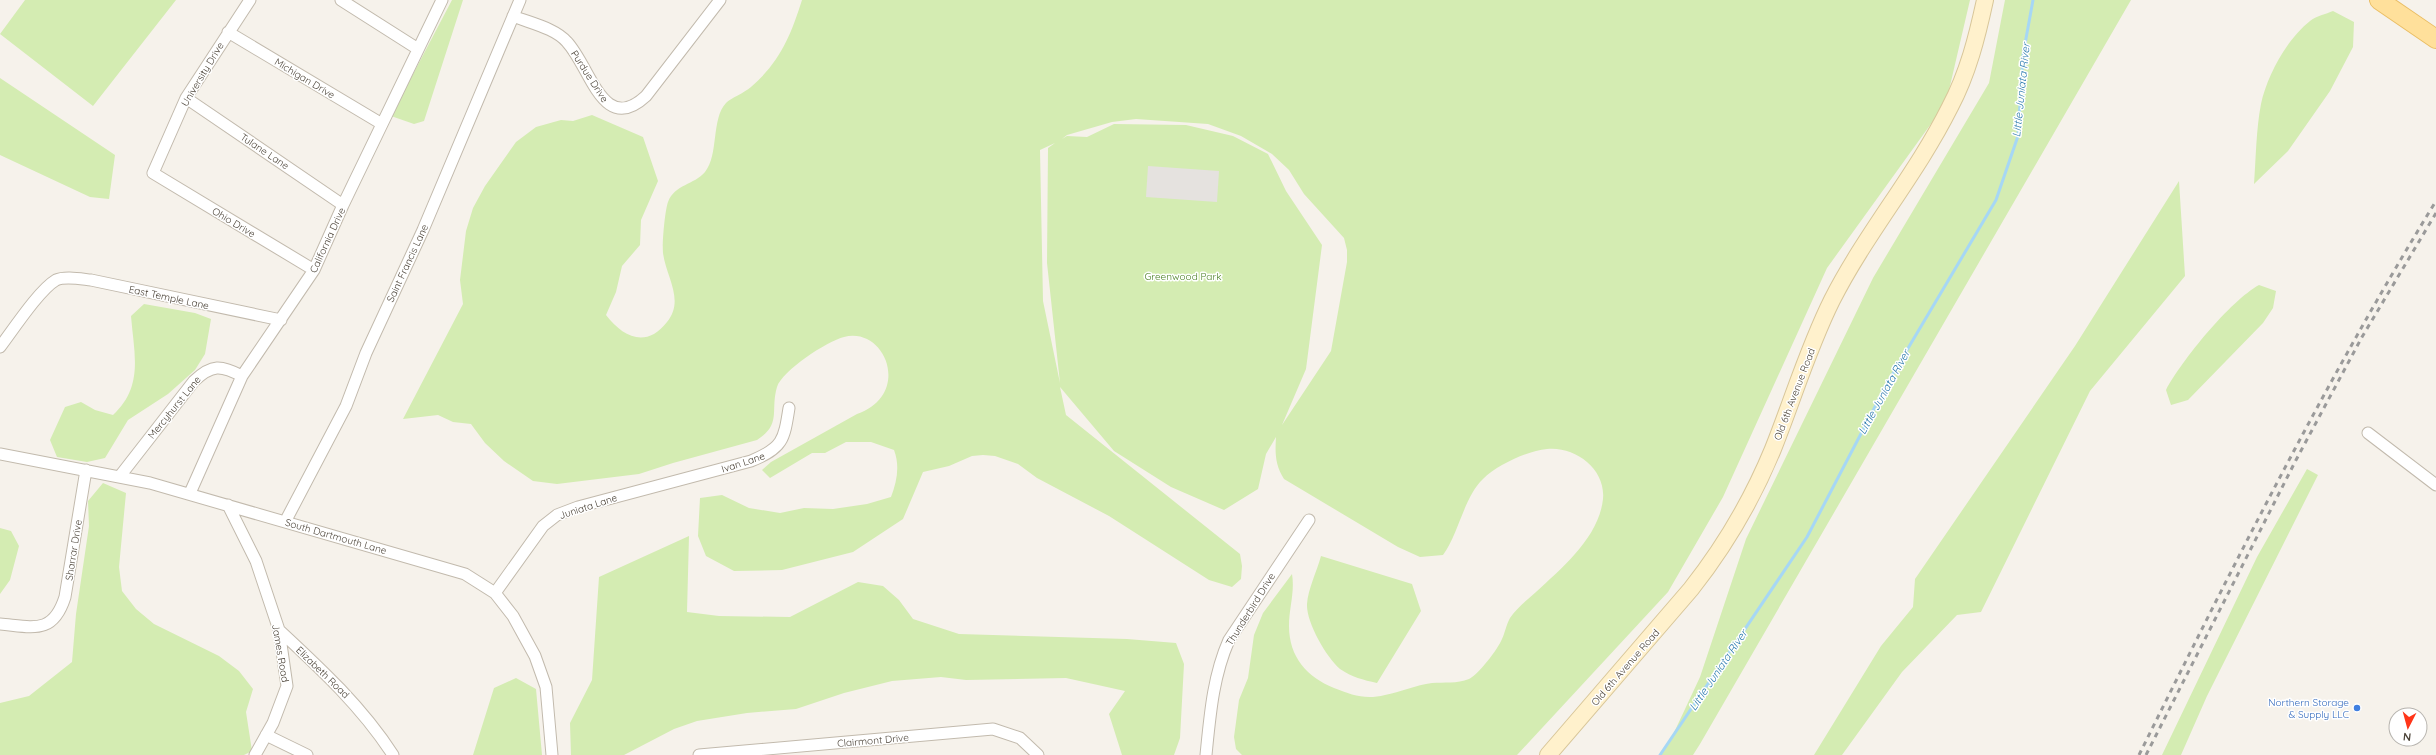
<svg xmlns="http://www.w3.org/2000/svg" width="2436" height="755" viewBox="0 0 2436 755" font-family="Quicksand,sans-serif">
<style>
.green{fill:#d4ecb2;fill-rule:evenodd}
.parking{fill:#e5e2df}
.lines{fill:none;stroke-linecap:round;stroke-linejoin:round}
.stream{stroke:#a6d7f5;stroke-width:3}
.minor-casing{stroke:#c2baad;stroke-width:13}
.secondary-casing{stroke:#d8c699;stroke-width:18}
.primary-casing{stroke:#eabe65;stroke-width:20}
.minor{stroke:#fff;stroke-width:11}
.secondary{stroke:#fff1cc;stroke-width:16}
.primary{stroke:#ffe09b;stroke-width:18}
.rail{stroke:#9a9a9a;stroke-width:3;stroke-dasharray:5 5;stroke-linecap:butt}
.shop-dot{fill:#3f7fe0;stroke:#fff;stroke-width:1.5}
.labels{text-anchor:middle;stroke-width:3;stroke-linejoin:round;paint-order:stroke}
.street-label{font-size:10px;fill:#4b4338;stroke:#fff}
.park-label{font-size:10px;fill:#4c8127;stroke:#fff}
.shop-label{font-size:10px;fill:#366cbe;stroke:#fff;text-anchor:end}
.water-label{font-size:11px;font-style:italic;fill:#2878ad;stroke:#fff}
</style>
<rect width="100%" height="100%" fill="#f6f2eb"/>
<path class="green" d="M25,0h151l-83,106 -93,-72z
M452,0h11l-39,121 -10,3 -23,-8z
M802,0h1168l-24,103 -119,165 -104,229 -55,95 -151,163h-275l-6,-6 -2,-12 5,-37 9,-22 6,-43 9,-22 29,-39c3,18 -3,34 -3,52 0,31 18,51 45,62 18,7 31,12 51,7 15,-3 31,-10 47,-12 12,-1 25,1 37,-4 9,-4 29,-30 33,-40 3,-6 4,-14 8,-21 7,-10 17,-18 26,-26 27,-25 63,-55 67,-93 3,-30 -28,-53 -56,-50 -20,2 -50,16 -64,30 -19,18 -24,54 -40,76l-23,2 -22,-10 -114,-68c-9,-14 -9,-26 -8,-42l-10,17 -8,35 -34,21 -53,-23 -57,-36 -54,-64 6,28 174,139 2,12 -1,13 -9,8 -23,-7 -100,-64 -72,-38 -19,-14 -23,-8 -12,-1 -11,1 -23,10 -26,6 -20,47 -50,33 -71,18 -48,1 -28,-15 -8,-20 2,-38 22,-3 27,13 31,5 24,-5 29,1 34,-5 24,-7c6,-16 9,-31 3,-47l-23,-8h-25l-21,11h-13l-42,25 -8,-8 9,-8 86,-48c56,-20 28,-88 -13,-77 -17,4 -62,34 -67,50 -7,24 5,37 -20,53l-84,23 -34,11 -82,10 -24,-3 -29,-20 -19,-18 -14,-19 -18,-2 -15,-7 -35,4 60,-115 -3,-24 6,-49 7,-23 12,-22 31,-44 20,-15 25,-7 12,1 19,-6 51,22 15,44 -17,39 -1,25 -18,21 -6,26 -10,23c17,22 40,34 61,7 18,-22 -1,-45 -4,-69 -1,-10 2,-43 5,-51 7,-18 26,-17 37,-30 14,-17 6,-53 21,-69 5,-5 18,-10 25,-16 29,-25 40,-52 51,-87zM1136,119l72,5 33,12 31,18 17,16 15,24 40,44 3,12v12l-16,89 -49,74 24,-56 16,-124 -36,-54 -18,-37 -35,-18 -47,-11 -72,-1 -27,13 -20,-1 -5,3 5,-4 45,-13zM1055,143l-7,5 -1,115 13,120 -17,-82 -3,-151z
M2005,0h126l-431,744 -7,11h-33l11,-16 29,-62 46,-138 127,-261 116,-195z
M2333,11l21,11 -1,25 -23,44 -42,60 -34,33c2,-26 2,-54 7,-80 6,-28 26,-65 49,-83 6,-5 16,-7 23,-10z
M0,78l115,77 -6,44 -19,-2 -90,-42z
M2179,181l6,95 -95,115 -109,221 -24,3 -55,57 -60,83h-28l67,-109 32,-39 2,-28 160,-233z
M2259,285l17,6 -3,17 -10,15 -75,77 -17,5 -5,-15c16,-30 64,-89 93,-105z
M144,304l51,9 16,6 -6,35 -10,16 -27,24 -40,26 -23,38 -18,4 -30,-5 -7,-17 15,-33 16,-5 14,8 18,5c31,-29 21,-61 18,-99z
M2307,469l11,6 -111,221 -26,59h-19l95,-198z
M103,483l23,10 -7,74 3,24 14,18 18,15 65,32 20,15 14,18 -7,23 6,39 -8,4h-244v-52l29,-7 43,-34 4,-48 13,-88 -1,-25z
M0,528l11,3 8,15 -9,34 -10,14z
M689,536l-2,76 32,4 71,1 68,-35 25,4 16,14 14,19 46,15 168,5 49,4 8,21 -4,74 -6,17h-52l-13,-41 16,-23 -59,-13 -100,2 -25,-3 -49,4 -48,12 -48,16 -49,4 -50,8 -23,8 -50,26h-53l-1,-32 22,-43 7,-103z
M1321,556l91,28 9,27 -44,72c-14,-3 -25,-6 -37,-14 -14,-12 -34,-47 -33,-65 1,-15 10,-33 14,-48z
M516,678l20,11 6,66h-69l21,-67z"/>
<path class="parking" d="M1148,166l71,5 -2,31 -71,-5z"/>
<g class="lines">
<path class="stream" d="M1660,755l147,-218 81,-155 108,-182 22,-64 5,-81 10,-55"/>
<g class="minor-casing">
<path id="minor" d="M250,0l-64,98 -33,75 161,97
M341,0l77,49
M513,16c17,7 42,12 54,26 24,26 36,94 79,54l74,-96
M228,32l154,92
M186,98l157,107
M0,347c13,-17 39,-57 56,-67 9,-4 25,-1 35,0l190,40
M2368,433l68,52
M0,454l150,29 315,91 30,19 18,23 22,40 11,31 6,68
M120,476l74,-95c18,-17 27,-16 48,-5
M190,493l52,-117 72,-106 29,-65 99,-205
M228,505l28,56 23,69 8,56 -14,37 -18,32
M285,522l61,-116 20,-53 57,-123 97,-230
M495,593l48,-67 14,-11 21,-8 173,-46c32,-13 33,-21 38,-53
M0,624c33,3 53,11 65,-27l21,-127
M279,630c42,39 83,77 114,125
M266,735l41,20
M699,755l294,-26 27,9 18,17
M1206,755c4,-40 7,-79 23,-115l80,-120"/>
</g>
<g class="secondary-casing">
<path id="secondary" d="M1548,755l143,-166c34,-43 61,-89 82,-140 20,-50 35,-101 59,-149 34,-67 84,-125 118,-193 18,-34 27,-70 35,-107"/>
</g>
<g class="primary-casing">
<path id="primary" d="M2379,0l57,39"/>
</g>
<use href="#minor" class="minor"/>
<use href="#secondary" class="secondary"/>
<use href="#primary" class="primary"/>
<path class="rail" d="M2139,755c93,-187 187,-375 297,-554
M2146,755l150,-295 66,-123 74,-124"/>
</g>
<circle class="shop-dot" cx="2357" cy="708" r="4"/>
<g class="labels">
<g class="street-label">
<text transform="translate(202 74) rotate(-59)" y="4">University Drive</text>
<text transform="translate(590 76) rotate(57)" y="4">Purdue Drive</text>
<text transform="translate(305 78) rotate(31)" y="4">Michigan Drive</text>
<text transform="translate(265 151) rotate(34)" y="4">Tulane Lane</text>
<text transform="translate(234 222) rotate(31)" y="4">Ohio Drive</text>
<text transform="translate(327 240) rotate(-65)" y="4">California Drive</text>
<text transform="translate(407 263) rotate(-65)" y="4">Saint Francis Lane</text>
<text transform="translate(169 297) rotate(12)" y="4">East Temple Lane</text>
<text transform="translate(1794 394) rotate(-69)" y="4">Old 6th Avenue Road</text>
<text transform="translate(174 407) rotate(-51)" y="4">Mercyhurst Lane</text>
<text transform="translate(743 462) rotate(-18)" y="4">Ivan Lane</text>
<text transform="translate(588 506) rotate(-18)" y="4">Juniata Lane</text>
<text transform="translate(336 536) rotate(16)" y="4">South Dartmouth Lane</text>
<text transform="translate(73 550) rotate(-81)" y="4">Sharrar Drive</text>
<text transform="translate(1250 609) rotate(-58)" y="4">Thunderbird Drive</text>
<text transform="translate(281 653) rotate(80)" y="4">James Road</text>
<text transform="translate(1625 667) rotate(-49)" y="4">Old 6th Avenue Road</text>
<text transform="translate(323 672) rotate(44)" y="4">Elizabeth Road</text>
<text transform="translate(873 740) rotate(-5)" y="4">Clairmont Drive</text>
</g>
<g class="park-label">
<text x="1183" y="280">Greenwood Park</text>
</g>
<g class="shop-label">
<text x="2349" y="706">Northern Storage<tspan x="2349" dy="12">&amp; Supply LLC</tspan></text>
</g>
<g class="water-label">
<text transform="translate(2021 90) rotate(-84)" y="4">Little Juniata River</text>
<text transform="translate(1884 392) rotate(-61)" y="4">Little Juniata River</text>
<text transform="translate(1718 670) rotate(-56)" y="4">Little Juniata River</text>
</g>
</g>
<g transform="translate(2408 727) rotate(186)"><circle r="19" fill="#ffffff" stroke="#b7b4af"/>
<path d="M0-3L7 15L0 10L-7 15Z" fill="#ff3519"/>
<text y="-6" font-size="11" font-weight="bold" text-anchor="middle" fill="#4b4338">N</text>
</g>
</svg>
